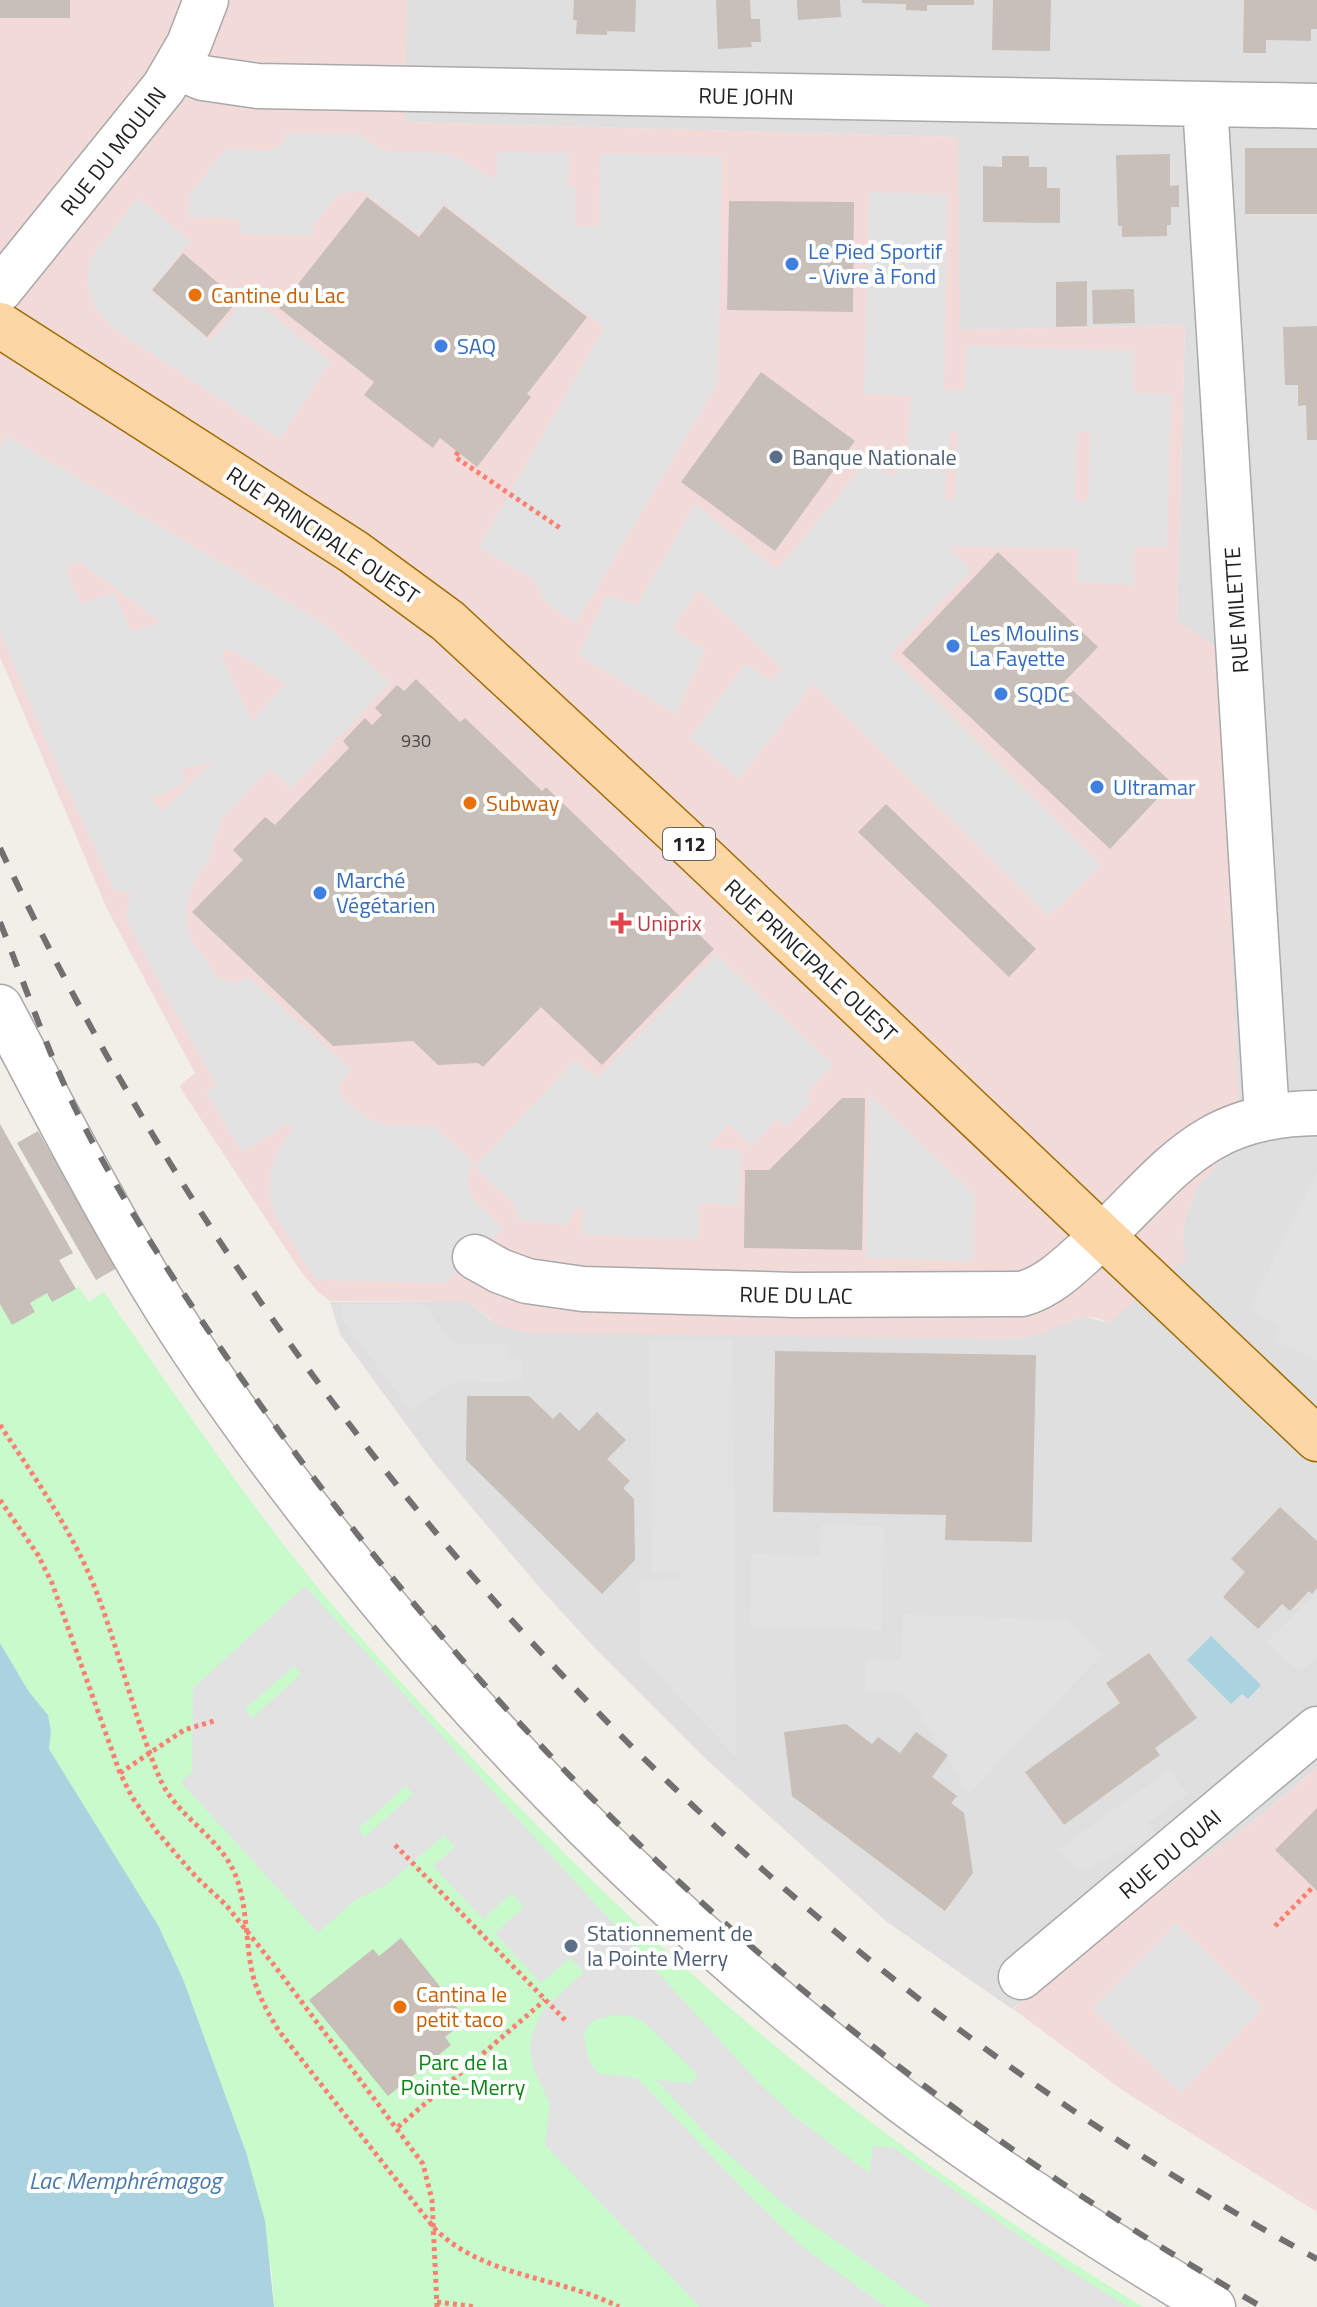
<svg xmlns="http://www.w3.org/2000/svg" width="1317" height="2307" viewBox="0 0 1317 2307" font-family="'Titillium Web',sans-serif">
<style>
.residential{fill:#e0dfdf}
.commercial{fill:#f2dad9}
.park{fill:#c8facc}
.parking{fill:#e2e2e2;fill-rule:evenodd}
.water{fill:#aad3df}
.building{fill:#c7bfb8}
.lines{fill:none;stroke-linecap:round;stroke-linejoin:round}
.minor-casing{stroke:#a9a9a9;stroke-width:47}
.major-casing{stroke:#a06b00;stroke-width:47}
.path{stroke:#fa8072;stroke-width:5;stroke-dasharray:4 4;stroke-linecap:butt}
.minor{stroke:#fff;stroke-width:44}
.major{stroke:#fcd6a4;stroke-width:44}
.rail{stroke:#707070;stroke-width:6;stroke-dasharray:16 16;stroke-linecap:butt}
.shop-dot{fill:#3f7fe0;stroke:#fff;stroke-width:3}
.food-dot{fill:#e8710a;stroke:#fff;stroke-width:3}
.service-dot{fill:#5c6f8a;stroke:#fff;stroke-width:3}
.health-dot{fill:#e0444e;stroke:#fff;stroke-width:3}
.labels{text-anchor:middle;stroke-width:8;stroke-linejoin:round;paint-order:stroke}
.number-label{font-size:18px;fill:#4b4948}
.shield{fill:#fff;stroke:#646464;stroke-width:2}
.shield-label{font-size:20px;font-weight:bold;fill:#222}
.street-label{font-size:22px;fill:#222;stroke:#fff}
.shop-label{font-size:22px;fill:#366cbe;stroke:#fff;text-anchor:start}
.food-label{font-size:22px;fill:#c56008;stroke:#fff;text-anchor:start}
.service-label{font-size:22px;fill:#4e5e75;stroke:#fff;text-anchor:start}
.health-label{font-size:22px;fill:#be3a42;stroke:#fff;text-anchor:start}
.park-label{font-size:22px;fill:#0c8416;stroke:#fff}
.water-label{font-size:24px;font-style:italic;fill:#4a7aab;stroke:#fff}
</style>
<rect width="100%" height="100%" fill="#f2efe9"/>
<path class="residential" d="M407,0h910v1767l-53,46 -122,91 -130,105 -125,-87 -180,-162 -114,-114 -54,-59 -104,-123 -95,-130 -10,-32 137,-1 25,20 520,18 22,-3 40,-17 12,-2 23,6 74,-84 2,-19 13,-34 25,-28 17,-10 -4,-67 -59,-460 8,-296 -226,5 -1,-193 -554,-15z"/>
<path class="commercial" d="M0,0h407l-2,122 553,15 2,193 225,-5 -8,296 43,28 20,500 -17,9 -25,28 -13,34 -2,19 3,19 -77,65 -12,-5 -11,-1 -12,2 -39,17 -23,3 -481,-6 -30,-6 -34,-26h-137l-13,-10 -18,-22 -120,-183 16,-13 -88,-164 -107,-252z
M1317,1767v445l-192,-120 -112,-83 129,-105 122,-91z"/>
<path class="park" d="M79,1287l10,15 15,-10c60,87 119,174 184,258 58,75 124,145 190,214 106,112 218,220 339,316 103,82 213,158 326,227h-869l-2,-33 -26,-122 -63,-173 -25,-54 -109,-176 2,-18 -3,-16 -19,-23 -29,-49v-339l12,20 23,-12 -5,-9 17,-10 5,9z"/>
<path class="parking" d="M286,133l74,1 8,8 21,10h41l25,4 38,22 3,-2 1,-24 72,1 -1,33h7v40h24l1,-72 122,2 -4,222 -3,10 -139,235 -30,-20 -14,-25 -53,-31 125,-220 -160,-123 -25,31 -55,-43 -7,-1 -19,4 -25,30 -1,11 -72,-2 1,-12 -5,-4 -48,-1 1,-22 36,-46 44,2 14,-8z
M869,192l78,2 -3,196h21l1,-44 168,5 -1,42 38,1 -4,153h-33v38l-57,-3 1,-34 -129,-1 22,23 -81,85 211,210 -52,51 -236,-232 -74,95 -49,-42 56,-73 26,17 10,-13 -84,-78 -26,39 33,21 -30,64 -96,-59 27,-59 31,9 58,-101 82,66 89,-108 27,15 14,-20 4,-61 -47,-2zM950,431h7l-2,69 -11,-1zM1077,432h13l-2,69 -13,-1z
M138,198l53,43 -41,50 60,50 39,-46 81,67 -50,77 -167,-111 -18,-20 -8,-25 4,-26z
M7,436l318,188 65,59 -99,106 -21,-20 -49,50 -12,40 -17,27 -7,28 6,26 28,38 14,6 15,-7 103,92 -10,12 -2,8 2,7 9,10 24,16 16,3 44,1 38,35 -4,12v13l5,13 30,29 -58,55 -129,-3 -40,-63 -5,-15 -2,-16 2,-15 4,-15 17,-26 -4,-6 -46,28 -36,-60 11,-7 -47,-82 -44,-84 4,-26 -16,-3 -64,-140 -50,-118v-186zM73,563h8l81,60 -31,9 -17,-39 -34,11 -14,-33zM224,649l7,1 54,34 -33,37 -30,-63zM212,762l-50,49 -11,-13 34,-14 -3,-15z
M716,954l117,111 -28,29 6,7 -25,26 -9,-8 -26,27 -22,-22 -22,23 34,3 -2,55 -40,-2 -1,36 -116,-4 1,-29 -10,5 -5,15 -50,-7 -3,-14 -41,-38 102,-107 21,18z
M869,1094l106,101 -2,66 -107,-3z
M1317,1172v189l-42,-20 6,-14 -32,-16z
M341,1304h84l27,39 56,2 1,14h14l-1,22 -64,2 -15,5 -32,23 -70,-93z
M732,1339l4,418 -96,-101 -1,-76 40,-2v-5h-27l-2,-232z
M821,1525l63,1 -2,104 -132,-3 1,-73 69,1z
M305,1586l451,494 38,36 75,57 4,-27 21,2 167,117 67,42h-197l-144,-100 -80,-72 -51,-55 35,3 6,-6 -1,-4 -52,-51 -13,-6 -17,-1 -13,3 -11,5 -6,10 4,26 10,15 39,4 110,115 57,55 82,59h-186l-155,-162 5,-41 -16,-34 -4,-22 2,-12 8,-21 8,-10 36,-33 -14,-14 -29,25 -46,-50 29,-26 -12,-14 -29,26 -50,-53 22,-19 -11,-12 -59,51 -30,14 -37,33 -137,-151 11,-10 1,-84zM294,1666l7,8 -49,44 -7,-9zM406,1786l7,8 -48,43 -7,-8z
M1317,1592v64l-17,17 -33,-32z
M903,1614l164,6 35,34 -133,140 -55,-90 -9,-8 -12,-3 -28,-1 2,-34 34,2z
M1169,1770l19,24 -40,29 8,12 -77,38 -20,-24z
M1176,1923l87,85 -83,85 -88,-84z"/>
<path class="water" d="M1211,1636l50,49 -13,14 -6,-5 -11,10 -44,-44z
M0,1643l29,49 19,23 3,16 -2,18 109,176 25,54 63,173 19,69 9,86h-274z"/>
<path class="building" d="M0,0h70v18h-70z
M574,0h62l-1,32 -28,-1v4l-31,-1 1,-14h-4z
M716,0h34l1,19h9l1,23h-10l1,5 -34,2z
M797,0h43l1,17 -43,3z
M862,0h112v5h-47v6l-21,-1v-6l-44,-1z
M993,0h58l-1,51 -58,-1z
M1244,0h73v29h-6v12l-45,-1v13h-23z
M1245,148h72v66h-72z
M1170,154v32l9,-1v22h-8v18h-4v11l-45,1v-11h-4l-2,-71z
M1002,156h27v11h18v21h13v35l-77,-1v-56l19,1z
M367,197l52,40 25,-31 143,111 -60,77 4,3 -54,70 -37,-29 -7,10 -69,-53 10,-13 -95,-74z
M729,201l125,1 -1,110 -126,-2z
M183,253l55,47 -31,37 -55,-47z
M1087,281v45l-31,1v-45z
M1134,289l1,34 -42,1 -1,-34z
M1317,326v114h-10l-1,-35 -8,1v-21h-13l-2,-58z
M761,372l94,69 -80,110 -94,-69z
M998,552l100,95 -34,35 108,101 -62,66 -208,-196z
M416,679l44,43 5,-4 77,73 4,-4 168,162 -112,116 -61,-58 -58,60 -5,-4 -40,2 -25,-24 -80,5 -141,-134 51,-52 -10,-10 32,-33 10,8 74,-77 -6,-7 22,-23 7,7 10,-10 -7,-7 22,-23 7,6z
M886,804l150,145 -27,28 -151,-145z
M842,1098h23l-3,152 -118,-2 1,-78h24z
M0,1124l73,129 -14,7 17,29 -24,13 -5,-9 -17,10 5,9 -23,13 -12,-21z
M38,1131l79,137 -21,12 -79,-137z
M775,1351l261,4 -4,187 -87,-2 1,-25 -173,-3z
M467,1396h62l24,23 7,-7 19,19 18,-19 29,28 -19,19 23,22 -7,7 11,11 1,61 -33,34 -136,-134z
M1280,1507l37,34v47l-5,6 -3,-3 -19,20 -8,-7 -24,25 -35,-32 22,-25 -14,-13z
M1149,1653l48,65 -42,30 5,7 -96,70 -39,-53 95,-69 -14,-20z
M846,1724l26,20 6,-7 22,16 16,-21 32,23 -16,22 25,19 -6,7 13,10 9,60 -28,38 -153,-115 -8,-64z
M1317,1808v83l-42,-41z
M401,1938l66,82 -22,17 6,8 -63,51 -79,-96 64,-51 6,7z"/>
<g class="lines">
<g class="minor-casing">
<path id="minor" d="M177,67l26,11 55,8 1059,20
M1205,104l62,1013
M0,290l164,-203 25,-43 17,-44
M0,1007c49,93 98,188 152,278 53,88 115,172 178,252 165,212 359,402 573,565 99,74 204,141 310,205
M475,1257l25,14 27,10 56,8 212,6 227,-1c27,-8 45,-26 65,-44 81,-73 109,-136 230,-137
M1021,1977l296,-248"/>
</g>
<g class="major-casing">
<path id="major" d="M0,325l354,227 94,69 243,225 626,593"/>
</g>
<path class="path" d="M458,452l-3,5 105,71
M0,1425c35,53 71,104 95,163 24,62 39,129 65,191 17,38 59,57 75,95 13,32 10,69 18,102 6,21 15,37 26,55l156,198c50,49 124,47 184,78
M0,1500l38,55 14,28 68,190 12,24 25,35 39,45 30,28 48,60 149,199 9,36 5,107
M120,1773l64,-43 33,-10
M395,1845l171,176
M1275,1926l38,-39
M398,2127l147,-127
M437,2302l39,5"/>
<use href="#minor" class="minor"/>
<use href="#major" class="major"/>
<path class="rail" d="M0,848c277,592 741,1098 1317,1411
M0,922c27,68 50,138 84,204 53,102 119,199 185,291 267,372 597,663 993,890"/>
</g>
<g class="shop-dot">
<circle cx="792" cy="264" r="8"/>
<circle cx="441" cy="346" r="8"/>
<circle cx="953" cy="646" r="8"/>
<circle cx="1001" cy="694" r="8"/>
<circle cx="1097" cy="787" r="8"/>
<circle cx="320" cy="893" r="8"/>
</g>
<g class="food-dot">
<circle cx="195" cy="295" r="8"/>
<circle cx="470" cy="803" r="8"/>
<circle cx="400" cy="2007" r="8"/>
</g>
<g class="service-dot">
<circle cx="776" cy="457" r="8"/>
<circle cx="571" cy="1946" r="8"/>
</g>
<path class="health-dot" d="M617 911h8v8h8v8h-8v8h-8v-8h-8v-8h8z"/>
<g class="labels">
<g class="number-label">
<text x="416" y="747">930</text>
</g>
<rect class="shield" x="663" y="828" width="52" height="32" rx="6"/>
<g class="shield-label">
<text x="689" y="851">112</text>
</g>
<g class="street-label">
<text transform="translate(746 96) rotate(1)" y="8">RUE JOHN</text>
<text transform="translate(113 151) rotate(-52)" y="8">RUE DU MOULIN</text>
<text transform="translate(323 535) rotate(34)" y="8">RUE PRINCIPALE OUEST</text>
<text transform="translate(1236 610) rotate(-94)" y="8">RUE MILETTE</text>
<text transform="translate(811 960) rotate(43)" y="8">RUE PRINCIPALE OUEST</text>
<text transform="translate(796 1295) rotate(1)" y="8">RUE DU LAC</text>
<text transform="translate(1170 1854) rotate(-40)" y="8">RUE DU QUAI</text>
</g>
<g class="shop-label">
<text x="808" y="259">Le Pied Sportif<tspan x="808" dy="25">- Vivre à Fond</tspan></text>
<text x="457" y="354">SAQ</text>
<text x="969" y="641">Les Moulins<tspan x="969" dy="25">La Fayette</tspan></text>
<text x="1017" y="702">SQDC</text>
<text x="1113" y="795">Ultramar</text>
<text x="336" y="888">Marché<tspan x="336" dy="25">Végétarien</tspan></text>
</g>
<g class="food-label">
<text x="211" y="303">Cantine du Lac</text>
<text x="486" y="811">Subway</text>
<text x="416" y="2002">Cantina le<tspan x="416" dy="25">petit taco</tspan></text>
</g>
<g class="service-label">
<text x="792" y="465">Banque Nationale</text>
<text x="587" y="1941">Stationnement de<tspan x="587" dy="25">la Pointe Merry</tspan></text>
</g>
<g class="health-label">
<text x="637" y="931">Uniprix</text>
</g>
<g class="park-label">
<text x="463" y="2070">Parc de la<tspan x="463" dy="25">Pointe-Merry</tspan></text>
</g>
<g class="water-label">
<text x="125" y="2189">Lac Memphrémagog</text>
</g>
</g>
</svg>
